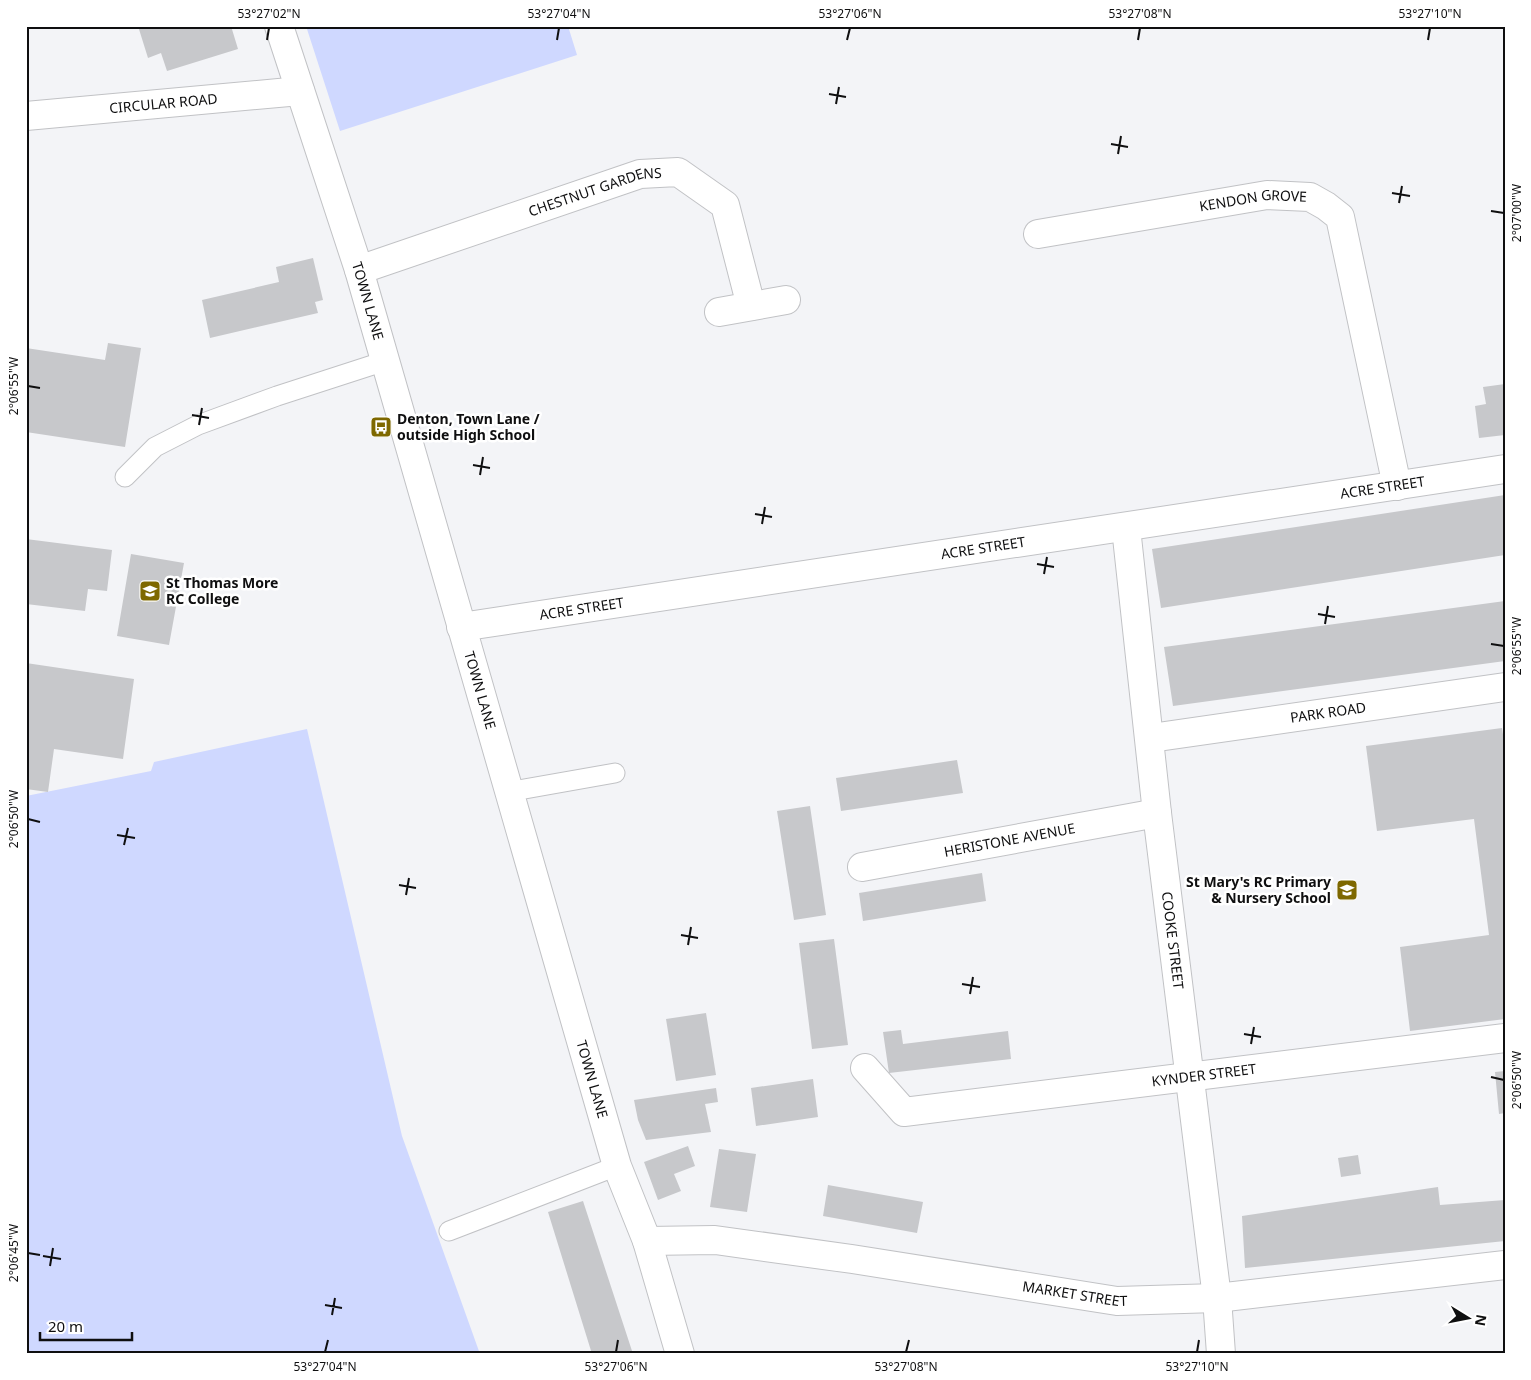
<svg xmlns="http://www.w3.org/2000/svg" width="1531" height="1380" viewBox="0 0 1531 1380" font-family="'Noto Sans',sans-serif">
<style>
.green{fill:#cfd8ff}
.building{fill:#c7c8cb}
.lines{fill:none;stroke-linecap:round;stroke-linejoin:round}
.lane-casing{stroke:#c1c2c5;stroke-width:21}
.street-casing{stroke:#c1c2c5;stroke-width:30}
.lane{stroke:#fff;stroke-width:19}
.street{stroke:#fff;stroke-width:28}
.ticks{fill:none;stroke:#0f0f10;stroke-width:2}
.labels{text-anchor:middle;stroke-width:5;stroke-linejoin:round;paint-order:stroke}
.street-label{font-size:14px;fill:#0f0f10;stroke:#fff}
.poi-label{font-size:14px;font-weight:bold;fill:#0f0f10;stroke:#fff;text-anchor:start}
.neatline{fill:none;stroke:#0f0f10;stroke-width:2}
.ticks-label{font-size:12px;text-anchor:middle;fill:#0f0f10}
</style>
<rect width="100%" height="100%" fill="#f3f4f7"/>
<path class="green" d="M306,26h262l9,29 -237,76z
M307,729l95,407 78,218h-454v-558l125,-25 3,-9z"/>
<path class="building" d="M138,26h93l7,23 -71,22 -6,-18 -13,5z
M313,258l10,42 -8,2 3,11 -108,25 -8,-38 77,-18 -3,-15z
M108,343l33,5 -16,99 -99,-15v-84l79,12z
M1505,384v51l-26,3 -4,-32 11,-2 -3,-17z
M1505,495v60l-344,53 -9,-59z
M26,539l86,11 -5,41 -19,-2 -3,22 -59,-7z
M131,554l53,9 -15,82 -52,-9z
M1505,601v60l-332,45 -9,-59z
M26,663l108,16 -11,80 -69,-10 -6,43 -22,-3z
M1502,728l3,19v272l-95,12 -10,-84 89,-12 -15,-116 -97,12 -11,-85z
M957,760l6,33 -122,18 -5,-33z
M810,806l16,109 -32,5 -17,-109z
M982,873l4,28 -123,20 -4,-28z
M834,939l14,106 -36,4 -13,-106z
M706,1013l10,62 -40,6 -10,-62z
M901,1030l2,14 105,-13 3,28 -122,14 -6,-41z
M1505,1071v42l-6,1 -4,-42z
M813,1079l5,38 -62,9 -5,-38z
M716,1088l2,14 -13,2 6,28 -65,8 -8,-20 -4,-20z
M688,1146l7,20 -21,8 7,17 -23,9 -14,-38z
M719,1149l37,5 -9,58 -37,-5z
M1358,1155l3,19 -20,3 -3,-19z
M828,1185l95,17 -6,31 -94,-17z
M1438,1187l2,18 65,-5v41l-260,27 -3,-52z
M583,1201l50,153h-41l-44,-142z"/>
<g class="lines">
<g class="lane-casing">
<path id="lane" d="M125,477l30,-30 43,-22 79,-29 108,-35
M508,792l107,-19
M449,1231l168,-65"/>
</g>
<g class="street-casing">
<g id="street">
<path id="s1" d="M279,26l80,244 258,896 30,75 33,113"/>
<path id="s2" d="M26,116l274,-25"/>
<path id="s3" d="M1038,234l229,-39 43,2 16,9 14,11 57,269"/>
<path id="s4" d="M359,270l281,-96 38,-2 47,33 26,101"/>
<path d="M719,312l67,-12"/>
<path id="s5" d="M1126,528l31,285 60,485 4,56"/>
<path id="s6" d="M461,627l1044,-158"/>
<path id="s7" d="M1151,738l354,-51"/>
<path id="s8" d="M862,867l295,-54"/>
<path id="s9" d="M865,1068l39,44 601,-74"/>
<path id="s10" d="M647,1241l68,-1 137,19 265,42 100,-3 288,-33"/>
</g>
</g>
<use href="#lane" class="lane"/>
<use href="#street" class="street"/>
</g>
<path class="ticks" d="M267,40l2,-12M557,40l2,-12M847,40l3,-12M1138,40l2,-12M1428,40l2,-12M829,94l17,3M836,104l3,-17M1111,144l17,3M1118,154l3,-18M1392,193l18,3M1399,203l3,-17M1491,211l13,2M28,386l12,2M192,415l17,3M199,425l3,-17M473,465l17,3M480,475l3,-18M755,514l17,3M762,524l3,-17M1037,564l17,3M1044,574l3,-17M1318,614l17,3M1325,624l3,-18M1491,644l13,2M28,819l12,3M117,835l18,3M124,845l4,-17M399,885l17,3M406,895l3,-17M681,935l17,3M688,945l3,-18M962,984l18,3M970,994l3,-17M1244,1034l17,3M1251,1044l3,-17M1491,1077l13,3M28,1253l12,2M43,1256l18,3M50,1266l3,-18M325,1305l17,3M332,1315l3,-17M325,1352l3,-12M616,1352l2,-12M906,1352l3,-12M1197,1352l2,-12"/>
<defs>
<g id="bus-square" transform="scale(1.125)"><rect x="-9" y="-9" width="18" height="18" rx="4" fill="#7e6800" stroke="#fff"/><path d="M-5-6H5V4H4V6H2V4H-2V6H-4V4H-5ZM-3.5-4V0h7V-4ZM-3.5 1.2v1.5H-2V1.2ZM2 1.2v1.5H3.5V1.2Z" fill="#fff"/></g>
<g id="school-square" transform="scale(1.125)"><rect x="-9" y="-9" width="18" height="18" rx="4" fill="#7e6800" stroke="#fff"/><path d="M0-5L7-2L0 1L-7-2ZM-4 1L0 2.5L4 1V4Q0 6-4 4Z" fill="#fff"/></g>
</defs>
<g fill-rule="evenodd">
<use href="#bus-square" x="381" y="427"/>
<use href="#school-square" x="150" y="591"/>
<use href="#school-square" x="1347" y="890"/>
</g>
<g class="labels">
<g class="street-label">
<text dy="5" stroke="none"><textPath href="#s2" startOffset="138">CIRCULAR ROAD</textPath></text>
<text dy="5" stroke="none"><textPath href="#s4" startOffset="249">CHESTNUT GARDENS</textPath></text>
<text dy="5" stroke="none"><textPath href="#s3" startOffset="218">KENDON GROVE</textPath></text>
<text dy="5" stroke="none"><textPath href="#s1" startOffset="289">TOWN LANE</textPath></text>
<text dy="5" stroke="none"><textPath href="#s6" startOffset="932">ACRE STREET</textPath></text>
<text dy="5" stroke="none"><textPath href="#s6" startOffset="528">ACRE STREET</textPath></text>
<text dy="5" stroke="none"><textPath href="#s6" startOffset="122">ACRE STREET</textPath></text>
<text dy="5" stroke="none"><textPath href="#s1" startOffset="694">TOWN LANE</textPath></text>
<text dy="5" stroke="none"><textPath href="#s7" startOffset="179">PARK ROAD</textPath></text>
<text dy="5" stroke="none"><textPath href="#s8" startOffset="150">HERISTONE AVENUE</textPath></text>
<text dy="5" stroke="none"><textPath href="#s5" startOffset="415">COOKE STREET</textPath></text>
<text dy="5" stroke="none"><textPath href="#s9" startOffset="361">KYNDER STREET</textPath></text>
<text dy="5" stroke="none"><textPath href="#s1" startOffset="1099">TOWN LANE</textPath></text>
<text dy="5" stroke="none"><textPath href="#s10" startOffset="432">MARKET STREET</textPath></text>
</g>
<g class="poi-label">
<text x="397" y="424">Denton, Town Lane /<tspan x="397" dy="16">outside High School</tspan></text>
<text x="166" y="588">St Thomas More<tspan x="166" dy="16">RC College</tspan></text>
<text x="1331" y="887" text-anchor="end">St Mary's RC Primary<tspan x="1331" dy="16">&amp; Nursery School</tspan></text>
</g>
</g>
<rect width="1531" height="1380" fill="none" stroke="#ffffff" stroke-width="55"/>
<g transform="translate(1468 1318) rotate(100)" stroke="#ffffff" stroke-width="4" paint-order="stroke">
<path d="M0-4L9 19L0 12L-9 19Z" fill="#0f0f10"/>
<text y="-8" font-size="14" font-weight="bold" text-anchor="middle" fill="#0f0f10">N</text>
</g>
<path d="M40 1332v8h92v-8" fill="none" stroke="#0f0f10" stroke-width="2.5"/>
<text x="48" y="1332" font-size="15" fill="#0f0f10" stroke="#ffffff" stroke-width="4" paint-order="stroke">20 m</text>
<rect x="28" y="28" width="1476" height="1324" class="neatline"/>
<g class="ticks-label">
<text x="269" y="18">53°27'02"N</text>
<text x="559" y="18">53°27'04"N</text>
<text x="850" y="18">53°27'06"N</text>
<text x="1140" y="18">53°27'08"N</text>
<text x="1430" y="18">53°27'10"N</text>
<text transform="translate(1517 213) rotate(-90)" y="4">2°07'00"W</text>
<text transform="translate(14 386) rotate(-90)" y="4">2°06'55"W</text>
<text transform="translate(1517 646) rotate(-90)" y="4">2°06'55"W</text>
<text transform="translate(14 819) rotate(-90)" y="4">2°06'50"W</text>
<text transform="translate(1517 1080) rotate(-90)" y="4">2°06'50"W</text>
<text transform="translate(14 1253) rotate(-90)" y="4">2°06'45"W</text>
<text x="325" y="1371">53°27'04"N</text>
<text x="616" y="1371">53°27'06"N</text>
<text x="906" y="1371">53°27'08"N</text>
<text x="1197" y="1371">53°27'10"N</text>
</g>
</svg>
